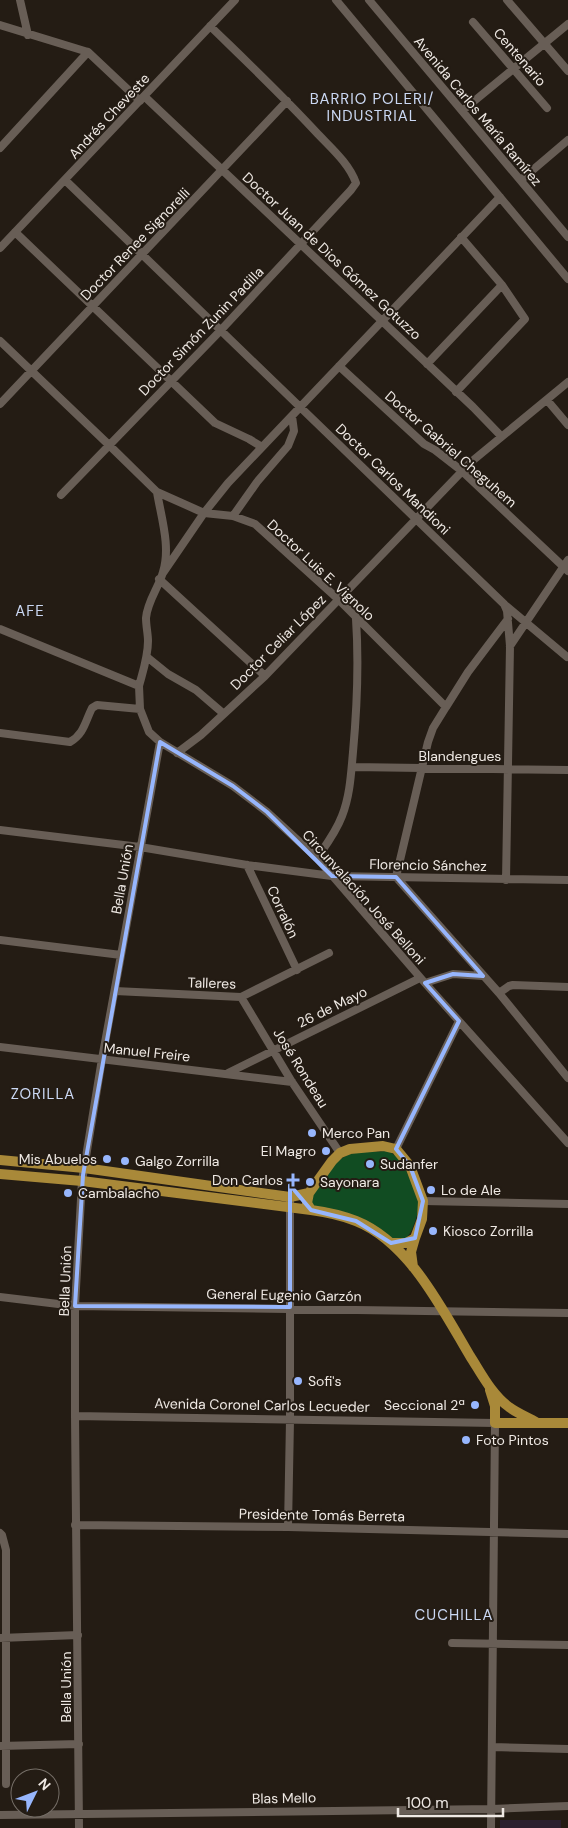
<svg xmlns="http://www.w3.org/2000/svg" width="568" height="1828" viewBox="0 0 568 1828" font-family="'DM Sans',sans-serif">
<style>
.education{fill:#2b202e}
.green{fill:#114c22}
.lines{fill:none;stroke-linecap:round;stroke-linejoin:round}
.minor{stroke:#685e56;stroke-width:8}
.major{stroke:#a98939;stroke-width:10}
.marked{fill:none;stroke:#97b6fd;stroke-width:4;stroke-linejoin:round}
.poi-dot{fill:#97b6fd;stroke:#241c14;stroke-width:2}
.labels{text-anchor:middle;stroke-width:4;stroke-linejoin:round;paint-order:stroke}
.street-label{font-size:14px;fill:#efe9e4;stroke:#241c14}
.poi-label{font-size:14px;fill:#efe9e4;stroke:#241c14;text-anchor:start}
.neighbourhood-label{font-size:15px;letter-spacing:1px;fill:#cbd8f3;stroke:#241c14}
</style>
<rect width="100%" height="100%" fill="#241c14"/>
<path class="education" d="M500,1820h61v8h-61z"/>
<path class="green" d="M387,1151c13,5 17,14 22,26 8,18 13,26 6,45 -3,7 -4,12 -10,17h-13l-79,-32 -4,-7c11,-15 22,-40 42,-46 11,-3 24,-2 36,-3z"/>
<g class="lines">
<path class="minor" d="M20,0l8,35
M336,0l232,279
M369,0l199,237
M507,0l61,71
M473,22l74,86
M0,25l88,27 52,49
M144,96l329,311 28,29
M462,111l106,-87
M0,148l88,-96
M65,180l439,424 3,7 3,35 -4,234
M521,180l47,-40
M15,232l200,191 34,16 13,8
M0,248l235,-248
M0,341l109,104 48,47 47,21 29,3 22,8 83,75 108,108 -13,21 -5,14 -32,135
M427,364l75,-79
M339,366l85,78 11,6 27,21 106,100
M456,392l69,-73 -23,-34 -41,-48
M547,400l21,25
M0,404l287,-303
M61,495l160,-165 130,-140 5,-7c-7,-20 -26,-36 -40,-51 -34,-37 -70,-71 -106,-106
M233,516l24,-34 31,-36 6,-15 -2,-15
M163,573l41,-60 24,-30 272,-286
M159,579l106,97
M505,605l62,52
M0,629l139,57 1,23 9,23 11,10 73,44 34,26 50,46 108,125 143,160
M510,646l58,-86
M147,657l21,17 28,16 28,24
M139,686c4,-15 9,-29 9,-45 0,-7 -2,-15 -2,-23 1,-16 13,-31 17,-46 8,-25 -2,-55 -6,-80
M446,707l22,-35 40,-53
M0,733l70,9c14,-8 15,-20 22,-34l5,-3 43,4
M177,753l24,-18 64,-59 206,-214 97,-80
M352,767l216,3
M0,830l140,17 107,18 85,11 236,4
M317,858c9,-13 19,-26 25,-42 8,-20 9,-42 11,-64 4,-44 6,-89 3,-133
M247,865l50,105
M396,877l103,116 69,85
M0,940l121,15
M425,983l28,-9 30,2
M115,991l126,6 88,-44
M499,993l10,-7 4,-1 55,2
M241,997l51,85 48,71
M0,1047l292,35
M228,1073l192,-95
M396,1149l63,-128
M423,1201l145,3
M0,1297l75,9 493,7
M75,1416l420,7 -4,405
M75,1525l213,2 280,7
M288,1527l2,-107v-223
M0,1533l2,2 4,15v234
M0,1638l78,-3
M452,1643l116,2
M0,1746l79,-2
M493,1747l75,2
M0,1815l492,-6 76,-3
M79,1828l-4,-412v-110l7,-125 20,-122 58,-317"/>
<path class="major" d="M0,1160l84,8 206,29 19,-4
M0,1174l82,7 229,29c15,2 30,5 45,11 53,21 86,88 114,135 11,17 22,39 39,51 8,6 18,10 27,15
M311,1210l-4,-7 2,-10 23,-32 8,-8 10,-4 33,-3 13,3 14,17 13,35 -1,18 -7,19 -9,5h-15
M413,1267l-2,-15 4,-14
M490,1390l5,16v17h73"/>
</g>
<path class="marked" d="M160,742l73,44 34,26 65,64 64,1 87,99 -30,-2 -28,9 34,38 -63,128 14,17 13,35 -8,37 -24,5 -35,-22 -45,-11 -21,-25v122l-215,-1 8,-131z"/>
<g class="poi-dot">
<circle cx="312" cy="1133" r="5"/>
<circle cx="326" cy="1151" r="5"/>
<circle cx="107" cy="1159" r="5"/>
<circle cx="125" cy="1161" r="5"/>
<circle cx="370" cy="1164" r="5"/>
<path d="M290.5 1172.5h5v5h5v5h-5v5h-5v-5h-5v-5h5z"/>
<circle cx="310" cy="1182" r="5"/>
<circle cx="431" cy="1190" r="5"/>
<circle cx="68" cy="1193" r="5"/>
<circle cx="433" cy="1231" r="5"/>
<circle cx="298" cy="1381" r="5"/>
<circle cx="475" cy="1405" r="5"/>
<circle cx="466" cy="1440" r="5"/>
</g>
<g class="labels">
<g class="street-label">
<text transform="translate(520 57) rotate(49)" y="5">Centenario</text>
<text transform="translate(478 111) rotate(50)" y="5">Avenida Carlos María Ramírez</text>
<text transform="translate(109 116) rotate(-47)" y="5">Andrés Cheveste</text>
<text transform="translate(135 244) rotate(-46)" y="5">Doctor Renee Signorelli</text>
<text transform="translate(332 256) rotate(43)" y="5">Doctor Juan de Dios Gómez Gotuzzo</text>
<text transform="translate(201 331) rotate(-46)" y="5">Doctor Simón Zunin Padilla</text>
<text transform="translate(451 449) rotate(41)" y="5">Doctor Gabriel Cheguhem</text>
<text transform="translate(393 479) rotate(44)" y="5">Doctor Carlos Mandioni</text>
<text transform="translate(321 570) rotate(43)" y="5">Doctor Luis E. Vignolo</text>
<text transform="translate(278 642) rotate(-45)" y="5">Doctor Celiar López</text>
<text x="460" y="761">Blandengues</text>
<text transform="translate(428 865) rotate(1)" y="5">Florencio Sánchez</text>
<text transform="translate(122 879) rotate(-80)" y="5">Bella Unión</text>
<text transform="translate(364 897) rotate(48)" y="5">Circunvalación José Belloni</text>
<text transform="translate(283 912) rotate(65)" y="5">Corralón</text>
<text transform="translate(212 983) rotate(2)" y="5">Talleres</text>
<text transform="translate(332 1007) rotate(-26)" y="5">26 de Mayo</text>
<text transform="translate(147 1052) rotate(6)" y="5">Manuel Freire</text>
<text transform="translate(301 1068) rotate(58)" y="5">José Rondeau</text>
<text transform="translate(65 1281) rotate(-88)" y="5">Bella Unión</text>
<text transform="translate(284 1295) rotate(1)" y="5">General Eugenio Garzón</text>
<text transform="translate(262 1405) rotate(1)" y="5">Avenida Coronel Carlos Lecueder</text>
<text transform="translate(322 1515) rotate(1)" y="5">Presidente Tomás Berreta</text>
<text transform="translate(66 1687) rotate(-90)" y="5">Bella Unión</text>
<text transform="translate(284 1798) rotate(-1)" y="5">Blas Mello</text>
</g>
<g class="poi-label">
<text x="322" y="1138">Merco Pan</text>
<text x="316" y="1156" text-anchor="end">El Magro</text>
<text x="97" y="1164" text-anchor="end">Mis Abuelos</text>
<text x="135" y="1166">Galgo Zorrilla</text>
<text x="380" y="1169">Sudanfer</text>
<text x="283" y="1185" text-anchor="end">Don Carlos</text>
<text x="320" y="1187">Sayonara</text>
<text x="441" y="1195">Lo de Ale</text>
<text x="78" y="1198">Cambalacho</text>
<text x="443" y="1236">Kiosco Zorrilla</text>
<text x="308" y="1386">Sofi's</text>
<text x="465" y="1410" text-anchor="end">Seccional 2ª</text>
<text x="476" y="1445">Foto Pintos</text>
</g>
<g class="neighbourhood-label">
<text x="372" y="104">BARRIO POLERI/<tspan x="372" dy="17">INDUSTRIAL</tspan></text>
<text x="30" y="616">AFE</text>
<text x="43" y="1099">ZORILLA</text>
<text x="454" y="1620">CUCHILLA</text>
</g>
</g>
<g transform="translate(35 1793) rotate(48)"><circle r="24" fill="#241c14" stroke="#756e67"/>
<path d="M0-4L9 19L0 12L-9 19Z" fill="#97b6fd"/>
<text y="-8" font-size="14" font-weight="bold" text-anchor="middle" fill="#efe9e4">N</text>
</g>
<path d="M398 1808v8h105v-8" fill="none" stroke="#efe9e4" stroke-width="2.5"/>
<text x="406" y="1808" font-size="15" fill="#efe9e4" stroke="#241c14" stroke-width="4" paint-order="stroke">100 m</text>
</svg>
